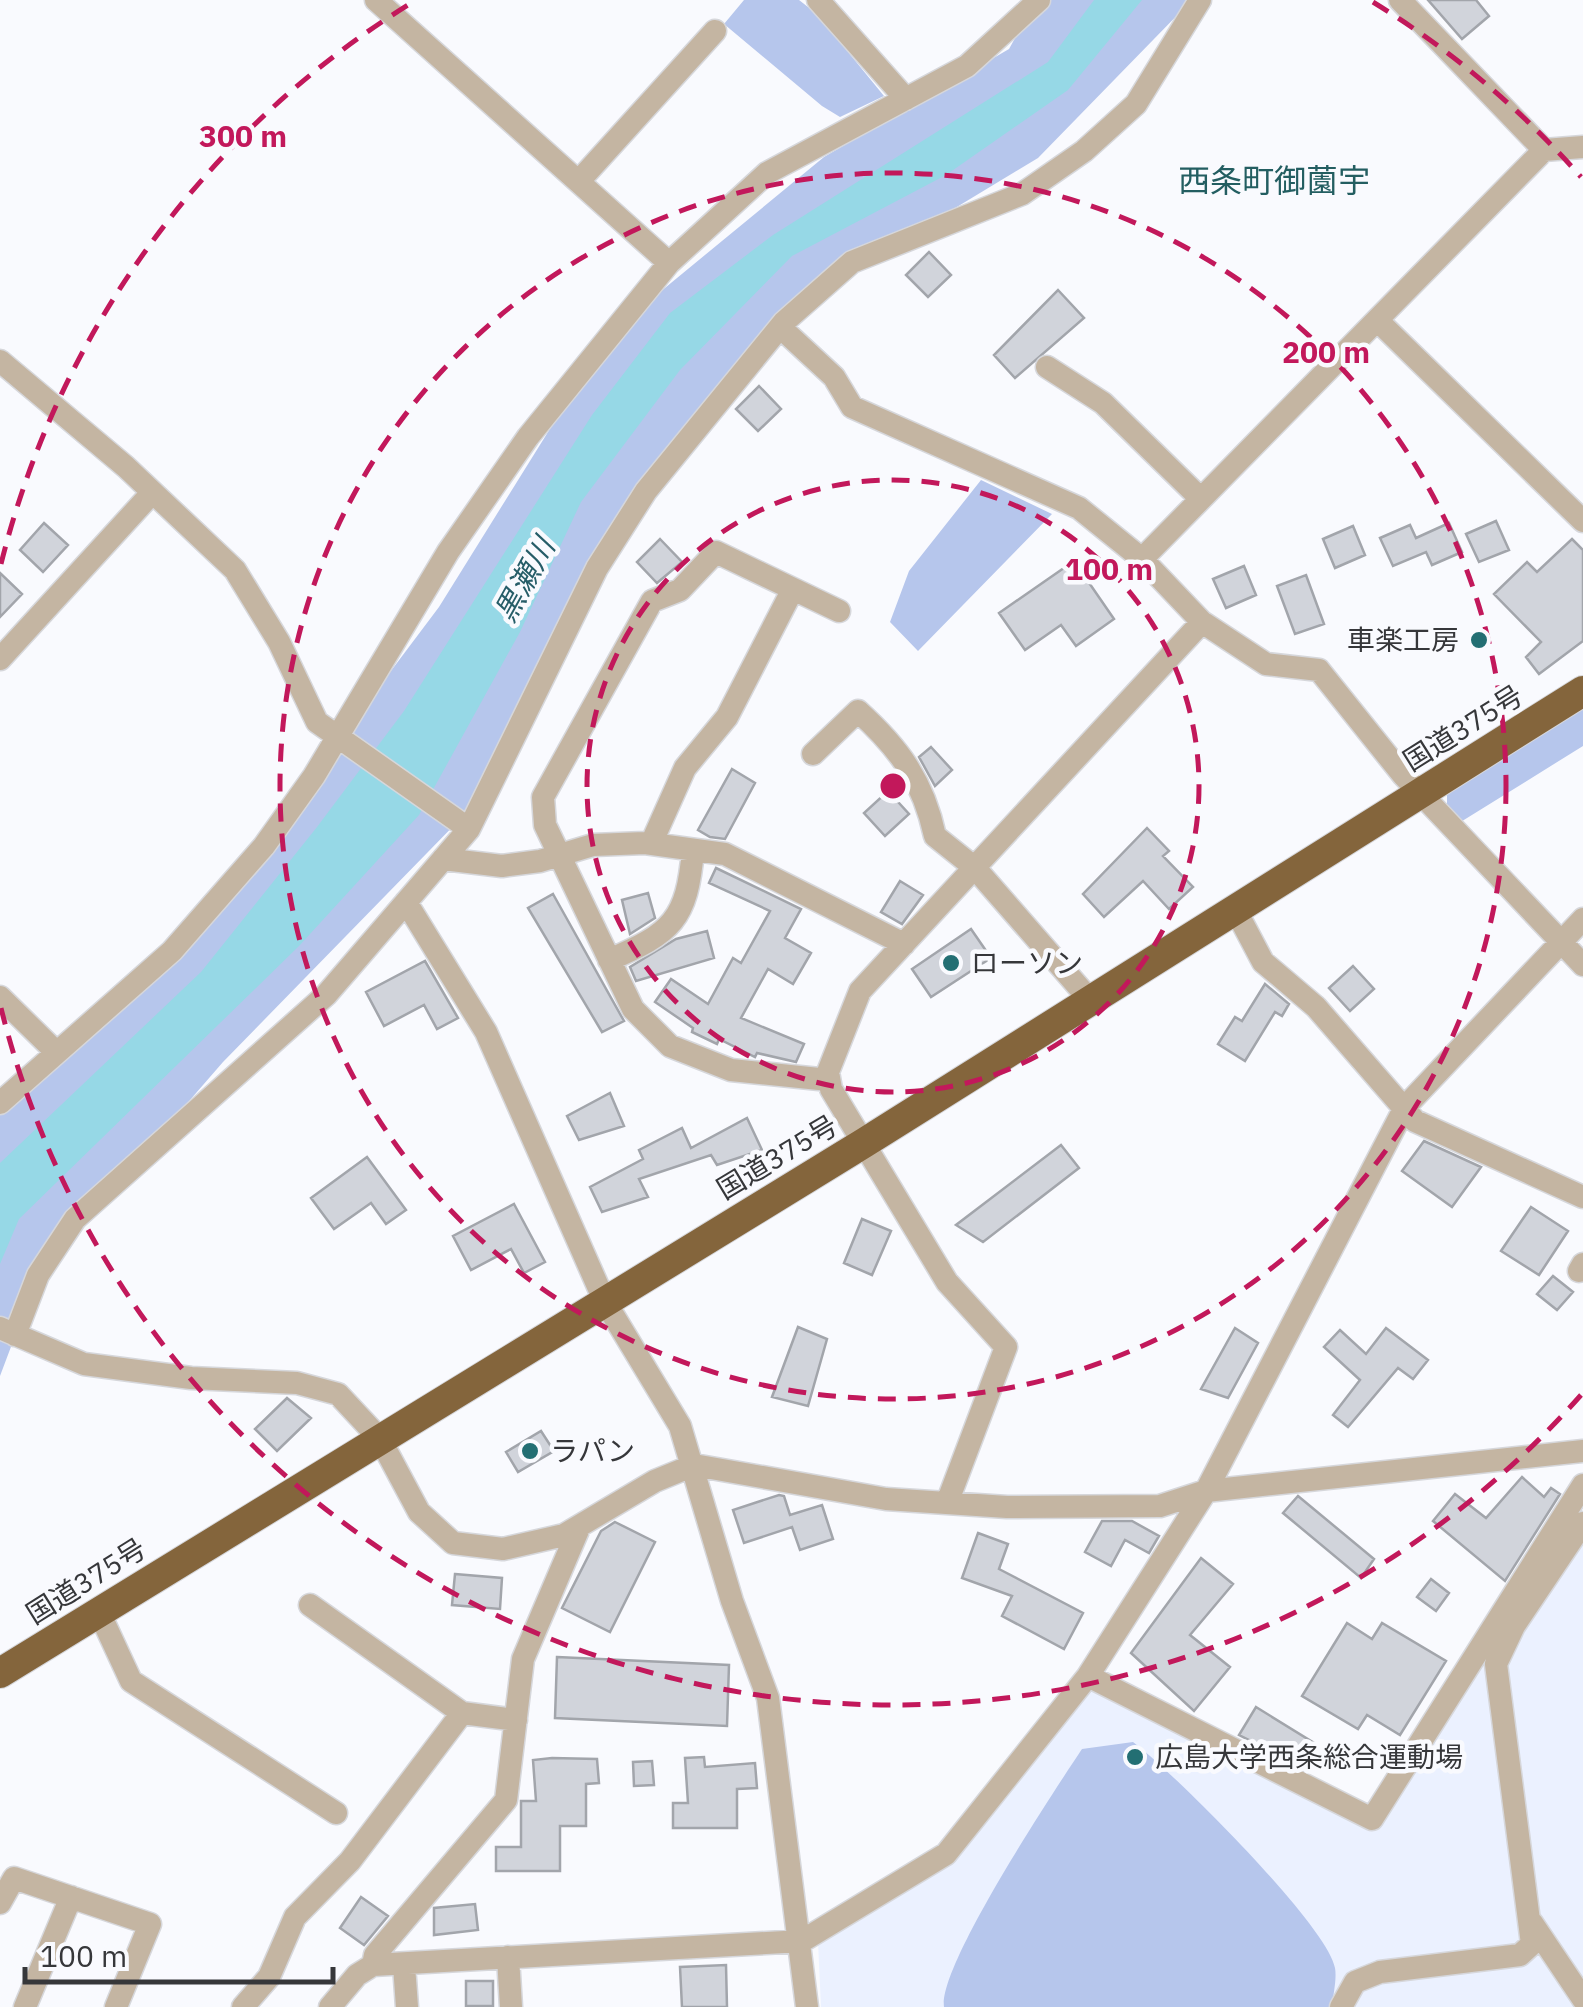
<svg xmlns="http://www.w3.org/2000/svg" width="1583" height="2007" viewBox="0 0 1583 2007" font-family="'IBM Plex Sans','Noto Sans JP',sans-serif">
<style>
.built{fill:#ebf1ff}
.green{fill:#b6c6ec}
.water{fill:#96d8e6}
.building{fill:#d1d4db;stroke:#a2a5ab;stroke-width:2.5}
.lines{fill:none;stroke-linecap:round;stroke-linejoin:round}
.minor-casing{stroke:#d6d7db;stroke-width:25}
.highway-casing{stroke:#d6d7db;stroke-width:32}
.minor{stroke:#c4b5a2;stroke-width:22}
.highway{stroke:#84653c;stroke-width:30}
.ring{fill:none;stroke:#c2185b;stroke-width:5;stroke-dasharray:18 12}
.poi-dot{fill:#236f73;stroke:#f9fafe;stroke-width:4}
.labels{text-anchor:middle;stroke-width:9;stroke-linejoin:round;paint-order:stroke}
.poi-label{font-size:28px;fill:#36373a;stroke:#f9fafe;text-anchor:start}
.street-label{font-size:28px;fill:#36373a;stroke:#f9fafe}
.water-label{font-size:30px;font-style:italic;fill:#265d68;stroke:#f9fafe}
.quarter-label{font-size:32px;fill:#235e61;stroke:#f9fafe}
.centre{fill:#c2185b;stroke:#f9fafe;stroke-width:5}
.ring-label{font-size:30px;text-anchor:middle;font-weight:bold;fill:#c2185b;stroke:#f9fafe;stroke-width:9;stroke-linejoin:round;paint-order:stroke}
</style>
<rect width="100%" height="100%" fill="#f9fafe"/>
<path class="built" d="M1583,1515v492h-762l-3,-65 133,-80 140,-173 284,135z"/>
<path class="green" d="M744,0h55l18,14 67,82 -44,21 -18,-11 -98,-82z
M1036,0h156l-154,158 -106,64 -86,36 -249,310 -129,243 -245,251 -185,213 -38,101v-264l233,-231 206,-274 170,-273 215,-177 185,-108z
M981,480l71,34 -134,137 -28,-29 19,-51z
M1583,706v40l-124,77 -12,-16v-16z
M1133,1742c40,30 194,183 202,226 2,11 -2,27 -3,39h-388c-6,-41 110,-216 138,-258z"/>
<path class="water" d="M1094,0h48l-74,90 -122,85 -154,81 -112,114 -99,132 -61,130 -101,183 -120,131 -280,273 -19,45v-101l201,-191 116,-145 87,-116 188,-296 78,-102 103,-78 275,-173z"/>
<path class="building" d="M1428,0h48l13,16 -27,23z
M929,252l22,23 -23,22 -22,-22z
M1058,290l26,28 -69,60 -21,-23z
M759,386l22,23 -23,22 -22,-22z
M1496,521l13,29 -30,12 -13,-28z
M44,523l24,22 -25,27 -23,-22z
M1449,523l13,29 -30,13 -6,-13 -33,14 -13,-28 30,-13 6,13z
M1353,526l12,29 -30,13 -12,-29z
M660,539l22,23 -25,21 -20,-21z
M1572,539l11,11v91l-44,33 -13,-17 15,-15 -47,-48 33,-32 10,10z
M1074,561l40,58 -38,27 -15,-21 -36,25 -26,-37z
M1244,566l12,29 -30,13 -13,-29z
M0,573l22,21 -22,23z
M1306,575l18,49 -29,10 -18,-48z
M931,747l21,23 -17,16 -16,-29z
M732,769l23,14 -30,56 -15,-2 -12,-7z
M888,791l21,23 -24,22 -21,-23z
M1147,828l22,23 -6,5 30,31 -24,22 -26,-28 -39,36 -21,-23z
M716,868l85,41 -16,29 26,15 -18,31 -25,-15 -27,49 63,26 -8,18 -39,-9 -2,4 -36,-18 -2,5 -25,-12 1,-4 -38,-26 16,-23 37,25 25,-46 8,5 29,-52 -61,-28z
M900,881l23,14 -21,29 -21,-12z
M648,893l7,25 -25,16 -8,-34z
M553,894l71,127 -22,11 -74,-124z
M971,929l20,29 -60,39 -19,-28z
M707,931l7,27 -78,23 -6,-14 46,-28z
M425,961l33,57 -21,11 -13,-24 -40,21 -18,-34z
M1353,966l21,23 -24,22 -21,-23z
M1265,984l24,20 -7,12 -7,-4 -30,49 -27,-17 17,-27 7,4z
M610,1093l14,33 -45,14 -12,-24z
M747,1118l15,32 -45,15 -6,-10 -72,24 9,18 -46,15 -12,-25 53,-28 -4,-9 43,-22 9,20z
M1424,1141l57,26 -29,40 -50,-36z
M1061,1145l18,23 -96,74 -27,-17z
M367,1157l39,53 -20,14 -15,-21 -37,26 -23,-31z
M514,1204l31,58 -21,11 -13,-24 -40,21 -18,-34z
M1531,1207l37,24 -29,44 -38,-24z
M862,1219l29,12 -19,44 -28,-12z
M1553,1276l20,16 -16,18 -20,-16z
M798,1327l29,12 -19,67 -36,-9z
M1235,1328l23,15 -30,55 -27,-9z
M1386,1328l42,32 -15,19 -15,-11 -50,59 -15,-12 27,-35 -36,-33 16,-17 26,24z
M287,1398l24,20 -34,33 -22,-22z
M541,1431l13,20 -36,21 -12,-20z
M1522,1477l22,20 7,-9 9,6 -55,87 -72,-60 22,-27 31,24z
M779,1495l5,1 6,19 32,-10 11,34 -33,11 -8,-23 -48,16 -11,-33z
M1298,1496l76,63 -13,19 -78,-65z
M1102,1521h30l27,15 -10,17 -24,-13 -14,26 -26,-14z
M615,1522l40,20 -45,90 -48,-24 39,-77z
M978,1533l30,11 -9,25 84,44 -19,36 -62,-33 10,-20 -50,-18z
M1201,1558l32,26 -43,51 40,32 -36,44 -63,-58z
M455,1574l47,4 -2,31 -48,-4z
M1431,1579l18,14 -13,18 -19,-14z
M1347,1623l25,16 10,-16 64,38 -46,74 -33,-20 -9,14 -56,-33z
M557,1657l172,8 -2,61 -172,-8z
M1256,1707l63,39 -14,22 -66,-33z
M704,1757l1,10 50,-4 2,25 -20,1v39h-64v-25h15l-3,-45z
M552,1758l45,1 2,24 -13,1v42h-26v45h-64v-24h25v-46h15l-3,-41z
M652,1761l2,24 -20,1 -1,-24z
M361,1897l27,19 -24,29 -24,-17z
M475,1904l3,26 -44,5v-27z
M726,1965l1,42h-45l-2,-40z
M466,1981h27v25h-27z"/>
<g class="lines">
<g class="minor-casing">
<path id="minor" d="M376,0l293,263
M818,0l88,99
M1544,150l39,-3
M579,181l136,-150
M1377,320l206,201
M780,327l54,50 18,30 227,101 63,51 60,63 64,42 53,6 84,105 180,190
M0,361l126,106 109,103 44,72 38,80 152,107
M1047,367l56,36 98,96
M1142,559l402,-409 -144,-150
M0,659l151,-165
M813,754l45,-43c42,38 65,70 77,125l40,32 115,132
M651,844l34,-76 42,-51 66,-128
M443,859l59,7 38,-5 53,-16 52,-2 80,11 179,90
M406,902l80,130 118,268 76,126 52,175 36,97 39,309
M1235,909l28,53 53,45 99,114 168,76
M609,960c63,-27 78,-40 84,-110
M0,997l56,55
M829,1080l-98,-10 -61,-24 -37,-37 -88,-184 -2,-28 109,-196 28,-11 36,-38 123,59
M0,1103l172,-152 92,-105 50,-70 134,-224 80,-115 141,-174 98,-90 200,-107 72,-66
M1579,1271l4,-7
M0,1328l84,36 107,14 106,5 41,11 42,45 39,73 34,31 50,6 61,-14 91,-54 39,-16 192,34 121,8 153,-1 46,-15 377,-40
M15,1335l23,-60 37,-56 251,-224 143,-166 128,-261 49,-77 138,-169 68,-60 170,-68 62,-43 52,-47 64,-104
M947,1503l59,-156 -59,-65 -116,-193 -3,-17 32,-81 342,-369
M310,1605l152,108
M99,1612l32,69 205,132
M1088,1676l284,143 211,-334
M0,1903l14,-25 136,46 -34,83
M1532,1923l51,76
M508,1957l3,50
M373,1965l2,-10 131,-155 17,-141 56,-131
M404,1965l3,42
M25,2007l46,-110
M243,2007l26,-30 26,-60 55,-56 112,-148 54,7
M330,2007l27,-32 16,-10 429,-24 144,-87 142,-178 118,-185 199,-384 178,-188
M1341,2007l14,-25 25,-10 140,-17 12,-11 -36,-280 18,-38 69,-103"/>
</g>
<g class="highway-casing">
<path id="highway" d="M0,1673l864,-530 719,-452"/>
</g>
<use href="#minor" class="minor"/>
<use href="#highway" class="highway"/>
</g>
<g class="ring">
<circle cx="893" cy="786" r="306"/>
<circle cx="893" cy="786" r="613"/>
<path d="M1581 1395A919 919 0 0 1 1 1008M1 564A919 919 0 0 1 413 2M1373 2A919 919 0 0 1 1581 177"/>
</g>
<g class="poi-dot">
<circle cx="1479" cy="640" r="10"/>
<circle cx="951" cy="963" r="10"/>
<circle cx="530" cy="1451" r="10"/>
<circle cx="1135" cy="1757" r="10"/>
</g>
<g class="labels">
<g class="poi-label">
<text x="1459" y="650" text-anchor="end">車楽工房</text>
<text x="971" y="973">ローソン</text>
<text x="550" y="1461">ラパン</text>
<text x="1155" y="1767">広島大学西条総合運動場</text>
</g>
<g class="street-label">
<text transform="translate(1463 728) rotate(-32)" y="10">国道375号</text>
<text transform="translate(777 1157) rotate(-31)" y="10">国道375号</text>
<text transform="translate(86 1581) rotate(-32)" y="10">国道375号</text>
</g>
<g class="water-label">
<text transform="translate(525 580) rotate(-61)" y="10">黒瀬川</text>
</g>
<g class="quarter-label">
<text x="1274" y="192">西条町御薗宇</text>
</g>
</g>
<circle cx="893" cy="786" r="15" class="centre"/>
<g class="ring-label">
<text x="243" y="147">300 m</text>
<text x="1326" y="363">200 m</text>
<text x="1109" y="580">100 m</text>
</g>
<path d="M25 1967v15h308v-15" fill="none" stroke="#36373a" stroke-width="5"/>
<text x="40" y="1967" font-size="30" fill="#36373a" stroke="#f9fafe" stroke-width="8" paint-order="stroke">100 m</text>
</svg>
